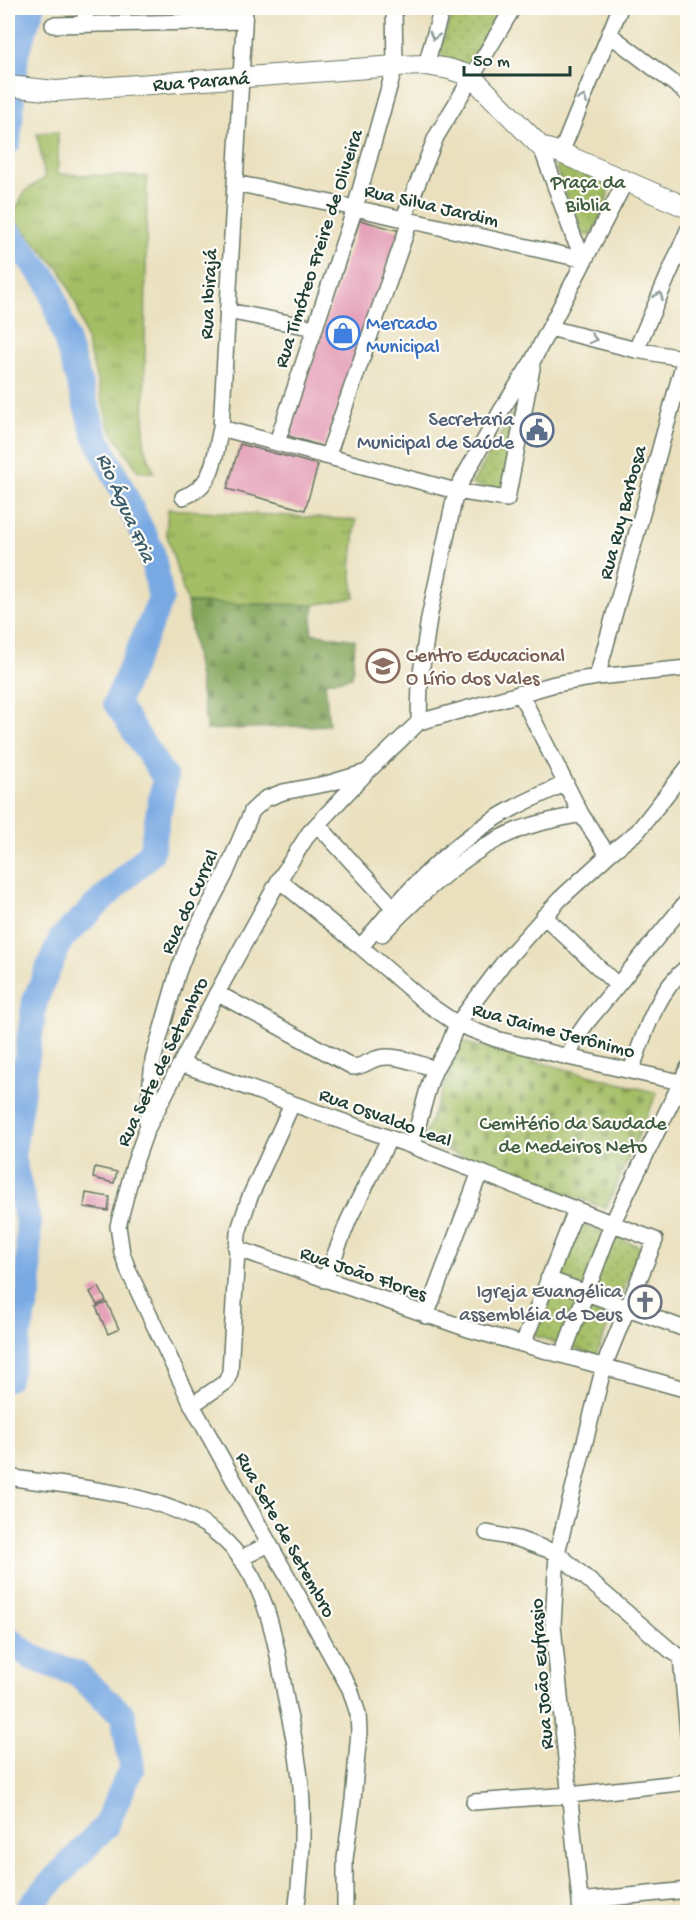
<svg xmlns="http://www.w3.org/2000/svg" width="695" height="1920" viewBox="0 0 695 1920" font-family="'Gochi Hand',sans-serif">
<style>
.grass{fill:url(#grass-tufts);stroke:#627e4c;stroke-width:1.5}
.forest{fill:url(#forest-firs);stroke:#517147;stroke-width:1.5}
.cemetery{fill:url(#cemetery-stones);stroke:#627e4c;stroke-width:1.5}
.park{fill:url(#park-dots);stroke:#627e4c;stroke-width:1.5}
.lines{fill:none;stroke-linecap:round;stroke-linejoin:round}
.river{stroke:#78a9e3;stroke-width:26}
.building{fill:#e39ab4}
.minor-casing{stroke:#667664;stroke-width:18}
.major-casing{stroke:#667664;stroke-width:22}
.minor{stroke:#fff;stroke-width:15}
.major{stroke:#fff;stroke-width:20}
.oneway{stroke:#8f9e9a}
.labels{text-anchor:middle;stroke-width:4.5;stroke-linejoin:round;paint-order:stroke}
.street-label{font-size:20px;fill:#1f3d34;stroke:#fdfcf7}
.park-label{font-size:20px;fill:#405d40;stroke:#fdfcf7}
.shop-label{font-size:20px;fill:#366cbe;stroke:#fdfcf7;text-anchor:start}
.service-label{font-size:20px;fill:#4e5e75;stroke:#fdfcf7;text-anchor:end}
.education-label{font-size:20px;fill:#785e54;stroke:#fdfcf7;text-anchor:start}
.worship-label{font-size:20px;fill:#5b616d;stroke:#fdfcf7;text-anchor:end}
.water-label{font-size:21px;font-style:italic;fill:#3a5d69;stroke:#fdfcf7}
</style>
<defs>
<pattern id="grass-tufts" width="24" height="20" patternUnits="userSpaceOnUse" patternTransform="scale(1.5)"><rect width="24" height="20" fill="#a4be65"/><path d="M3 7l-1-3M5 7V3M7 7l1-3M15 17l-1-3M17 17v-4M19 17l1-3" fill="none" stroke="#859c54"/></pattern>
<pattern id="forest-firs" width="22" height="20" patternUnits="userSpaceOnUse" patternTransform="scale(1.5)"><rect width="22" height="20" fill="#83a55a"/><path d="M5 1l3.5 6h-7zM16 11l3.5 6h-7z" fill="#6b884b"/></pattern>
<pattern id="cemetery-stones" width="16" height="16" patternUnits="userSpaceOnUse" patternTransform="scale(1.5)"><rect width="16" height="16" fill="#a4be65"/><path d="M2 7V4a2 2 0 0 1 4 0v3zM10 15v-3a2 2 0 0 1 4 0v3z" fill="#859c54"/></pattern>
<pattern id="park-dots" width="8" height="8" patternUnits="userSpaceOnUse" patternTransform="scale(1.5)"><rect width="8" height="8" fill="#a4be65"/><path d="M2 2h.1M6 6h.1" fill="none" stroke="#859c54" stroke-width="1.8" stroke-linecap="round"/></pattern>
</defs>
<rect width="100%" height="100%" fill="#fdfcf7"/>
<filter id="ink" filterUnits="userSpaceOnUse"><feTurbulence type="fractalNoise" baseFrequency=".0167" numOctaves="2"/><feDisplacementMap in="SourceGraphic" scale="12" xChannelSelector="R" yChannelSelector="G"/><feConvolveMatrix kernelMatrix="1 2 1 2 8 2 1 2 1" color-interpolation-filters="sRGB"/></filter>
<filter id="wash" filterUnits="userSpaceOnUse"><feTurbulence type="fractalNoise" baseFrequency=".008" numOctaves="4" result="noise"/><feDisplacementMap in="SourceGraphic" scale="24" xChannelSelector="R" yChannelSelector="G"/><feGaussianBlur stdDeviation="1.35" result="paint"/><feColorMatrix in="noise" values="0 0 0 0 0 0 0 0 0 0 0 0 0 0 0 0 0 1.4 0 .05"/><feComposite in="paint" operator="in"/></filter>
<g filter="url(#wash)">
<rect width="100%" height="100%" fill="#eae0be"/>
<path class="grass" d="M58,132v42l89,3 -3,268 10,27h-15l-30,-46 -31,-117 -16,-37 -50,-55 13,-26 20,-13 -8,-45z
M168,509l188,11 -5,51 4,27 -41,7 -127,-2 -21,-71z"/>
<path class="forest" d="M187,603l127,2 -3,28 44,7 -3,37 -27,5 4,43 -122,5z"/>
<path class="cemetery" d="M462,1042l195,51 -51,115 -184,-66z"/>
<path class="park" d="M454,8h48l-33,55 -7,2 -19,-6 -3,-9z
M561,162l46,19c5,18 -7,36 -14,52 -4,3 -8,4 -12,-1l-25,-63z
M520,402l-17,89 -31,-7z
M581,1224l60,23 -45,108 -61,-19z"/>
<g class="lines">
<path class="river" d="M8,142l8,-89 16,-45
M8,232l41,51 45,149 58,120 9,47 -45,104 49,75 -14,75 -90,86 -26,61 -23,157 16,65 1,69 -21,87
M8,1638l23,19 46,17 46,41 9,52 -27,60 -64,66 -15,19"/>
</g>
<g id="blocks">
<path class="building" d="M360,220l40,11 -76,216 -38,-12z
M240,444l78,21 -13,45 -78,-21z
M95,1167l22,5 -3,11 -21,-5z
M86,1193l24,4 -2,14 -24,-4z
M99,1287l7,14 -9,4 -7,-13z
M107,1303l12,26 -11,5 -12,-27z"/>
</g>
</g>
<g filter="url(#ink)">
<use href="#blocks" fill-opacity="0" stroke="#667664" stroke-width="1.5"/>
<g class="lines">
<g class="minor-casing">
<path id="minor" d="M84,24l2,-16
M53,25l191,-4
M609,34l79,60
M426,65l16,-57
M541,147l33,91 11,22
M561,153l59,-145
M235,183l120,25 230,52
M403,220l33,-83 77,-129
M227,311l88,17
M550,328l86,22 52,9
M636,350l52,-120
M221,428l235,63 51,8 25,-131
M277,442l78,-234 40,-142 -1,-58
M328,455l82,-234
M183,497c32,-11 31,-40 38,-69l24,-420
M597,677l88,-319
M520,693l61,121 27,41
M419,722l1,-42 9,-62 27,-127 45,-80 32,-51 92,-178
M318,825l75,82
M279,880l82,67 65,56 31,21 39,15 72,18 112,25 8,3
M544,916l72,68
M382,934c36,-38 87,-85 136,-104 20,-8 42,-11 63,-16
M361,947c42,-53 91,-106 151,-138 18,-10 36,-17 54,-26
M217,993l136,74c10,0 16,-7 26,-9 18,-4 39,6 56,11
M568,1057l10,-22 10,-14 100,-121
M181,1064l231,82 243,94 -51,126 -47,187 -4,72 28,287
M631,1071c13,-36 25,-79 57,-105
M147,1123l6,-63 25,-88 11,-29 36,-68 27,-64 13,-12 18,-7 47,-9 37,-11
M412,1146l18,-64 5,-13 14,-24 8,-21 47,-62 56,-63 48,-44 30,-24 50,-64
M236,1248l232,81 220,61
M548,1279l140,51
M325,1280l24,-61 40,-80
M426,1316l54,-144
M523,1344l53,-134
M563,1354l49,-130 76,-156
M192,1405l34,-23 4,-10 8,-139 11,-34 43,-95
M8,1477c62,10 143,14 197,48 60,38 70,112 81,175 7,34 15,69 16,104 1,36 -1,73 -6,108
M487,1533l31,6 39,14 113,97 11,7 7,2
M240,1559l29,-15
M681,1657l7,76
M474,1802l96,-7 118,-13
M580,1901l108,-11
M345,1912v-53l8,-59 6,-68 -1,-18 -8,-25 -158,-284 -63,-133 -7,-19 -4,-27 16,-61 12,-34 71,-138 62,-113 30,-47 58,-61 52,-50 136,-38 42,-7 91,-9"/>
</g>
<g class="major-casing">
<path id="major" d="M8,86l48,5 339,-25 31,-1 23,4 22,7 70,71 20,6 127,55"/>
</g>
<use href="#minor" class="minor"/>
<use href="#major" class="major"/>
</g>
<defs><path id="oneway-chevron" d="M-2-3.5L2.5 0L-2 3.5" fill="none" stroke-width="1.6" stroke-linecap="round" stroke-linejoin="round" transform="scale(1.5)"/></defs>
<g class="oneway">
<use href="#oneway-chevron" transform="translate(434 36) rotate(106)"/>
<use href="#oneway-chevron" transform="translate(583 99) rotate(-68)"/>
<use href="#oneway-chevron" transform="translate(659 296) rotate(-67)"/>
<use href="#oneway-chevron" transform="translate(593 339) rotate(15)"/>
</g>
</g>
<defs>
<g id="shop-ring" transform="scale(1.725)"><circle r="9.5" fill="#fdfcf7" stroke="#3f7fe0" stroke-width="1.5"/><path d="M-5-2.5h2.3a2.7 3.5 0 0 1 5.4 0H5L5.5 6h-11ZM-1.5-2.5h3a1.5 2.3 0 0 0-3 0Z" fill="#3f7fe0"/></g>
<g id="civic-ring" transform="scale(1.725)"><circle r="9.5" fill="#fdfcf7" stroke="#5c6f8a" stroke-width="1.5"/><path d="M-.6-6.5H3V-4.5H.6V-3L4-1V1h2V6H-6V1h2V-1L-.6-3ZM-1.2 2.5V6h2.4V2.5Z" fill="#5c6f8a"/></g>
<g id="school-ring" transform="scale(1.725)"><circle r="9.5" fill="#fdfcf7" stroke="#8d6e63" stroke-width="1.5"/><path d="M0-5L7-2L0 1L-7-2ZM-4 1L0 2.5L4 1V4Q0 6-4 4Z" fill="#8d6e63"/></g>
<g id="church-ring" transform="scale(1.725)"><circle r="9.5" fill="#fdfcf7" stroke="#6b7280" stroke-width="1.5"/><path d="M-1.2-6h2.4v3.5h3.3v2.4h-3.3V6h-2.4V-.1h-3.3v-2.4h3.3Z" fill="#6b7280"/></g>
</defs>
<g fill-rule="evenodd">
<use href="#shop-ring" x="343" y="333"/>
<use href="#civic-ring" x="537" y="430"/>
<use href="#school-ring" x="383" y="666"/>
<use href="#church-ring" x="645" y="1302"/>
</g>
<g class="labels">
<g class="street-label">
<text transform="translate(201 80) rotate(-4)" y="7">Rua Paraná</text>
<text transform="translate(432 204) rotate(13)" y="7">Rua Silva Jardim</text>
<text transform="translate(317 248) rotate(-72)" y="7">Rua Timóteo Freire de Oliveira</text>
<text transform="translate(207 294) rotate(-87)" y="7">Rua Ibirajá</text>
<text transform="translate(621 512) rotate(-75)" y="7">Rua Ruy Barbosa</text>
<text transform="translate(188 901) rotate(-65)" y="7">Rua do Curral</text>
<text transform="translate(554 1029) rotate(15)" y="7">Rua Jaime Jerônimo</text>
<text transform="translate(161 1061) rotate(-64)" y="7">Rua Sete de Setembro</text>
<text transform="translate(386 1116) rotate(20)" y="7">Rua Osvaldo Leal</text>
<text transform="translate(364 1272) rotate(19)" y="7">Rua João Flores</text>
<text transform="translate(287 1534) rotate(61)" y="7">Rua Sete de Setembro</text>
<text transform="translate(540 1674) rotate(-94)" y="7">Rua João Eufrasio</text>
</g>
<g class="park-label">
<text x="588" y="188">Praça da<tspan x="588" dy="23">Biblia</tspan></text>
<text x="573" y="1129">Cemitério da Saudade<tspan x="573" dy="23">de Medeiros Neto</tspan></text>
</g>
<g class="shop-label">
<text x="366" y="329">Mercado<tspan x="366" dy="23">Municipal</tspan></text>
</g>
<g class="service-label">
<text x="514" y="425">Secretaria<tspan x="514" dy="23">Municipal de Saúde</tspan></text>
</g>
<g class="education-label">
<text x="406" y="661">Centro Educacional<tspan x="406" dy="23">O Lírio dos Vales</tspan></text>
</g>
<g class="worship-label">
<text x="622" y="1297">Igreja Evangélica<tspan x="622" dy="23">assembléia de Deus</tspan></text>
</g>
<g class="water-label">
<text transform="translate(127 507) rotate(66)" y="7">Rio Água Fria</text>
</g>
</g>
<rect width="695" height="1920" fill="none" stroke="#fdfcf7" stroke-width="30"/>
<path d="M464 66v9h106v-9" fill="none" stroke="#1f3d34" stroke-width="3"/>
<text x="473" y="66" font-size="18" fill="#1f3d34" stroke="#fdfcf7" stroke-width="4.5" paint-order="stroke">50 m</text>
</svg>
